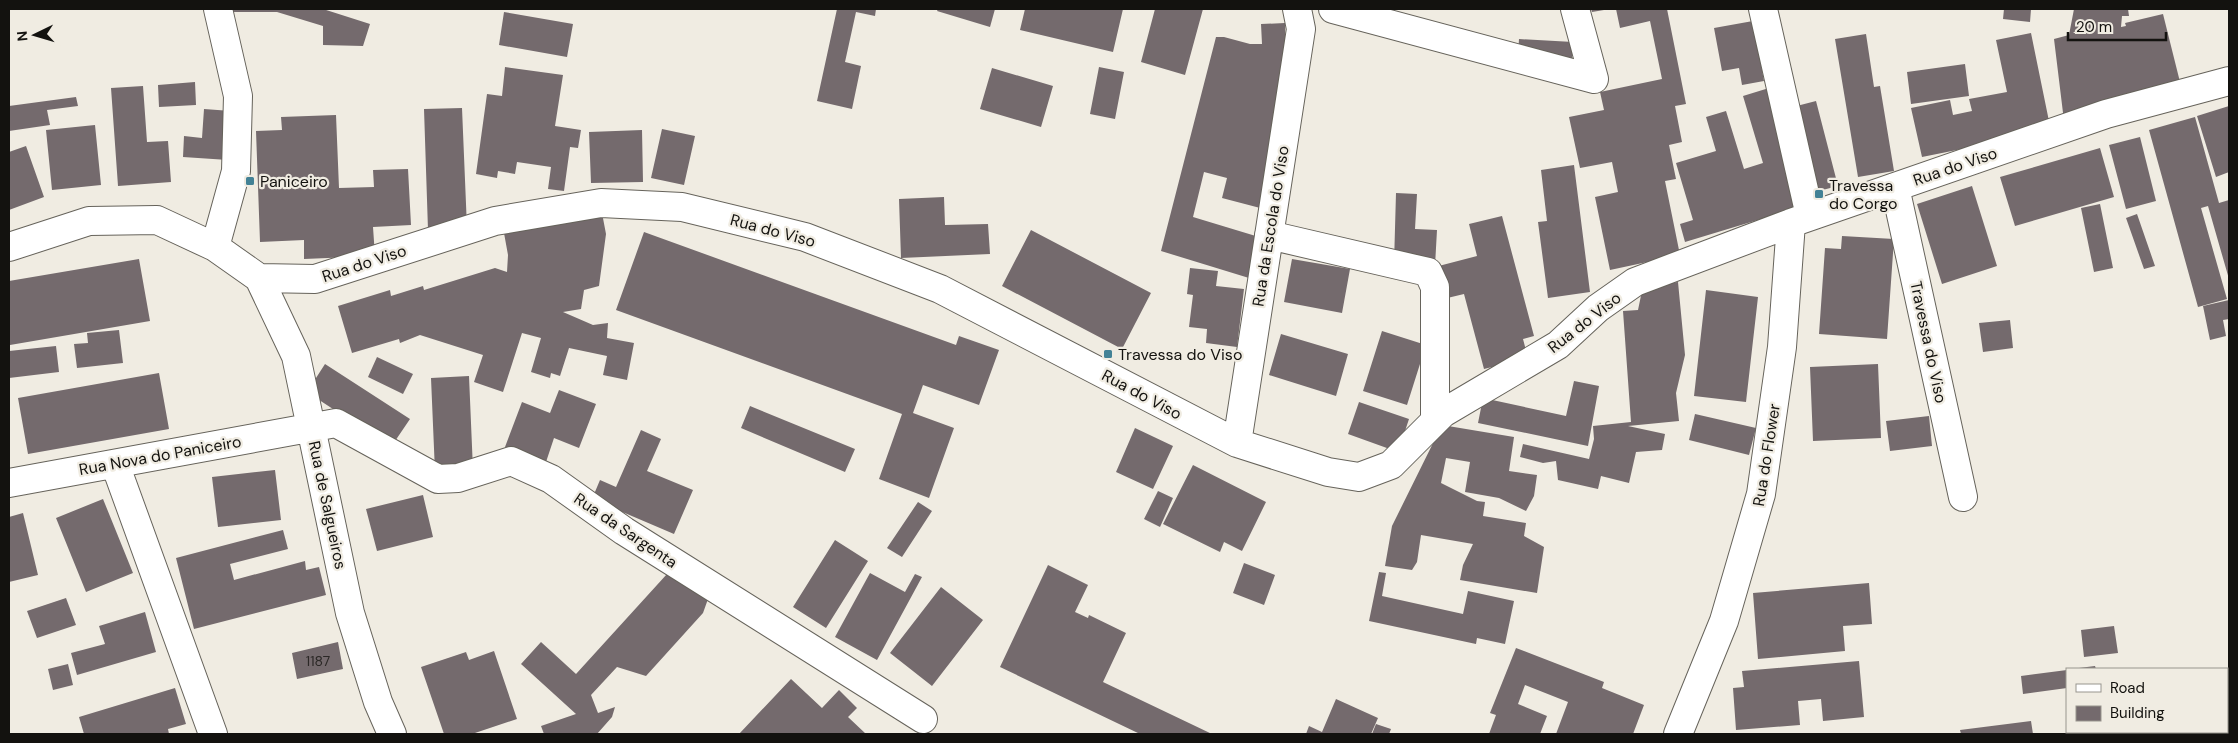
<svg xmlns="http://www.w3.org/2000/svg" width="2238" height="743" viewBox="0 0 2238 743" font-family="'DM Sans',sans-serif">
<style>
.building{fill:#746a6d}
.lines{fill:none;stroke-linecap:round;stroke-linejoin:round}
.minor-casing{stroke:#66635b;stroke-width:30}
.minor{stroke:#fff;stroke-width:28}
.poi-dot{fill:#438296;stroke:#f0ece2;stroke-width:2}
.labels{text-anchor:middle;stroke-width:4.5;stroke-linejoin:round;paint-order:stroke}
.number-label{font-size:14px;fill:#2b2826}
.street-label{font-size:16px;fill:#13120f;stroke:#f0ece2}
.poi-label{font-size:16px;fill:#13120f;stroke:#f0ece2;text-anchor:start}
</style>
<rect width="100%" height="100%" fill="#f0ece2"/>
<path class="building" d="M228,9h95l47,15 -7,22 -40,-1v-19l-46,-14h-49z
M837,9h39l-1,7 -19,-4 -11,50 16,4 -9,43 -35,-8z
M938,9h57l-5,18 -53,-16z
M1025,9h98l-10,43 -93,-22z
M1155,9h48l-18,66 -44,-13z
M1591,9h13v1l-12,2z
M1616,9h51l19,95 -11,2 7,36 -13,3 7,34 -11,2 15,74 -70,15 -15,-73 23,-5 -6,-30 -32,6 -11,-51 35,-7 -4,-18 62,-13 -12,-58 -30,7z
M2004,9h27l-1,13 -27,-3z
M2074,9h54l1,7h-7l-1,11 5,-1 -1,-3 38,-9 19,76 -118,31 -10,-82 15,-4z
M504,12l69,12 -6,33 -68,-12z
M1753,21l11,60 -22,4 -3,-17 -17,3 -8,-43z
M1285,23l1,47 -22,139 -42,-11 5,-20 -23,-6 -11,45 66,20 -10,41 -88,-27 55,-214h8l26,7h12l-1,-20z
M2031,33l20,98 -129,26 -11,-49 39,-8 3,15 19,-4 -3,-12 38,-7 -11,-52z
M1866,34l8,53 6,-1 14,85 -36,6 -23,-138z
M1519,39l54,3 -1,16 -54,-3z
M1965,64l4,32 -58,8 -4,-32z
M505,67l58,8 -8,51 26,4 -3,18 -8,-1 -6,44 -16,-2 3,-22 -34,-5 -2,12 -17,-3 -1,7 -21,-4 11,-80 15,2z
M1099,67l25,5 -9,47 -25,-5z
M992,68l61,18 -12,41 -61,-18z
M195,82l1,23 -37,2 -1,-22z
M143,86l4,56 21,-1 3,41 -53,4 -7,-98z
M1769,88l35,118 -119,36 -5,-18 13,-4 -17,-57 40,-12 -10,-34 20,-6 18,58 19,-6 -20,-67z
M76,97l2,9 -31,4 3,15 -41,6v-25z
M1816,101l22,85 -31,8 -22,-85z
M2229,106v66l-13,5 -19,-61z
M462,108l5,120 -39,2 -4,-121z
M204,109l27,2 -3,49 -45,-3 1,-21 18,2z
M336,115l3,73 35,-1 -1,-17 35,-1 3,56 -38,2 2,29 -71,3v-19l-44,2 -4,-111 26,-1 -1,-13z
M2195,117l24,86 10,-3v79l-21,-73 -7,2 26,91 -29,8 -49,-177z
M95,125l6,60 -49,5 -6,-60z
M662,129l33,7 -11,49 -33,-7z
M642,130l1,52 -52,1 -2,-51z
M2140,137l16,64 -30,8 -17,-64z
M26,146l18,51 -35,13v-58z
M2100,148l14,49 -99,29 -15,-49z
M1574,165l16,127 -42,6 -10,-76 9,-1 -6,-51z
M1972,186l25,80 -55,18 -25,-80z
M1396,193l21,1 -2,35 22,1 -2,36 -41,-2z
M944,197l1,28 43,-1 2,30 -89,4 -2,-59z
M2100,204l13,64 -19,4 -13,-64z
M602,213l4,21 -7,52 -15,4 -3,19 -18,3 30,13 15,-2 -1,15 27,5 -7,37 -24,-5 4,-19 -38,-8 -9,28 -9,-3 -1,5 -19,-6 10,-34 -19,-5 -19,59 -29,-10 9,-27 -63,-20 -20,8 -1,-4 -47,14 -14,-47 52,-16 1,6 32,-10 1,4 71,-22 12,4 1,-17 -4,-22z
M2137,214l18,52 -11,3 -18,-51z
M1502,216l32,120 -11,3 5,19 -44,11 -20,-75 -25,6 -8,-32 46,-12 -8,-32z
M1031,230l120,63 -29,56 -120,-63z
M644,232l312,113 3,-9 40,14 -20,55 -56,-20 -10,28 41,15 -25,70 -50,-19 23,-65 -286,-104z
M1842,236l52,3 -7,100 -68,-5 6,-86 16,1z
M139,259l11,62 -140,24 -1,-64z
M1292,259l58,10 -8,44 -58,-11z
M1190,268l28,3 -2,15 28,3 -7,58 -31,-4 1,-14 -18,-2 4,-32 -6,-1z
M1678,282l7,73 -9,38 3,28 -51,5 37,8 -3,16 -26,2 -7,31 -28,-7 -3,13 -40,-9 -2,-19 -13,2 -23,-6 3,-13 66,15 5,-20 -1,-13 38,-4 -8,-111 15,-1 5,-24z
M1706,290l52,7 -12,105 -52,-6z
M2229,300v19l-6,1 3,16 -16,4 -7,-34z
M2010,320l3,28 -30,4 -4,-29z
M119,330l4,33 -46,5 -3,-24 14,-1 -1,-10z
M1382,331l44,14 -19,60 -44,-14z
M1281,334l67,20 -12,42 -67,-21z
M56,346l3,26 -50,6v-27z
M377,357l36,17 -10,20 -35,-17z
M325,364l85,55 -19,28 -84,-55z
M1878,364l3,74 -68,3 -3,-74z
M159,373l10,56 -141,25 -10,-56z
M469,376l4,94 -38,2 -4,-94z
M1574,381l25,5 -11,60 -110,-23 5,-25 83,18z
M559,390l37,14 -17,44 -25,-10 -8,24 -41,-15 17,-45 28,11z
M1359,402l50,17 -11,33 -50,-18z
M750,406l105,43 -10,23 -104,-44z
M1695,414l61,14 -7,27 -60,-15z
M1929,416l3,30 -42,5 -4,-30z
M1442,425l72,12 -5,34 28,4 -3,21 -8,15 -27,-13 -34,-6 5,-30 -24,-4 -5,25 36,18 8,1 -2,14 43,7 -2,13 20,11 -7,46 -77,-13 3,-15 10,-21 -52,-9 -4,27 -5,8 -27,-4 7,-40z
M1135,428l38,18 -20,43 -37,-17z
M641,430l20,9 -14,32 46,19 -19,44 -82,-35 8,-19 16,7z
M1193,465l73,37 -24,49 -18,-9 -4,10 -57,-28z
M275,470l6,50 -63,7 -6,-50z
M1158,491l15,7 -13,29 -16,-8z
M423,495l10,42 -56,14 -11,-42z
M103,499l30,74 -47,19 -30,-74z
M918,502l14,9 -30,46 -15,-9z
M23,513l15,62 -29,7v-65z
M283,530l5,19 -58,15 4,16 71,-19 1,9 13,-3 7,28 -132,34 -18,-71z
M835,540l33,21 -42,67 -33,-21z
M1244,563l31,12 -11,30 -31,-12z
M1048,565l40,20 -13,27 13,6 1,-3 37,18 -23,49 109,52h-72l-140,-67z
M1379,572l7,1 -4,23 81,18 5,-23 46,10 -9,43 -28,-6 -1,6 -107,-23z
M870,573l35,19 10,-18 7,3 -45,83 -42,-23z
M667,574l19,6 22,19 -5,14 -57,63 -29,-9 -26,28 7,18 17,-6 -3,10 -15,17h-53l-3,-8 35,-12 -55,-50 20,-22 35,32z
M1869,583l3,41 -29,2 2,25 -87,8 -5,-66z
M941,587l42,33 -51,66 -42,-33z
M66,598l10,27 -39,13 -10,-27z
M145,612l11,40 -79,23 -6,-22 34,-9 -6,-18z
M2114,626l4,27 -34,4 -3,-27z
M338,642l5,27 -46,10 -5,-26z
M1516,648l88,34 -2,6 42,17 -11,29h-77l12,-32 -43,-17 -7,19 29,12 -7,18h-51l7,-19 -6,-2z
M494,651l23,68 -45,15h-28l-23,-67 45,-15 3,8z
M1859,661l5,56 -41,4 -2,-22 -23,2 2,24 -64,5 -3,-42 11,-1 -2,-16z
M68,664l5,21 -20,5 -5,-21z
M2095,666l1,3h-17v-1z
M2067,670v18l-44,6 -2,-18z
M791,679l31,29 17,-18 18,18 -9,9 18,17h-127z
M175,688l11,36 -18,5 1,5h-85l-5,-17z
M1336,699l42,19 -7,16h-65l3,-8 13,6z
M2031,721l2,13h-72l-1,-4z
M1376,724l15,5 -2,5h-17z
M2148,732h64v2h-64z"/>
<g class="lines">
<g class="minor-casing">
<path id="minor" d="M1333,9l261,70 -19,-70
M1763,9l47,207
M1895,187l68,310
M1269,235l159,37 7,15v134
M9,247l80,-26 68,-1 58,27 44,31 56,1 180,-58 106,-18 81,4 123,30 135,52 297,154 91,29 31,5 32,-12 52,-52 115,-68 40,-37 37,-26 156,-59 315,-109 123,-33
M215,247l21,-76 2,-75 -20,-87
M259,278l37,78 54,257 28,89 14,32
M1237,443l64,-414 -4,-20
M115,464l98,270
M9,483l327,-60 102,56 20,-1 53,-17 40,18 73,52 299,188
M1678,734l46,-113 37,-127 21,-147 9,-124"/>
</g>
<use href="#minor" class="minor"/>
</g>
<g class="poi-dot">
<rect x="245" y="176" width="10" height="10" rx="2.5"/>
<rect x="1814" y="189" width="10" height="10" rx="2.5"/>
<rect x="1103" y="349" width="10" height="10" rx="2.5"/>
</g>
<g class="labels">
<g class="number-label">
<text x="318" y="666">1187</text>
</g>
<g class="street-label">
<text transform="translate(1955 166) rotate(-19)" y="6">Rua do Viso</text>
<text transform="translate(1270 226) rotate(-81)" y="6">Rua da Escola do Viso</text>
<text transform="translate(773 230) rotate(15)" y="6">Rua do Viso</text>
<text transform="translate(364 263) rotate(-18)" y="6">Rua do Viso</text>
<text transform="translate(1584 322) rotate(-38)" y="6">Rua do Viso</text>
<text transform="translate(1929 342) rotate(78)" y="6">Travessa do Viso</text>
<text transform="translate(1142 394) rotate(28)" y="6">Rua do Viso</text>
<text transform="translate(160 455) rotate(-10)" y="6">Rua Nova do Paniceiro</text>
<text transform="translate(1766 455) rotate(-81)" y="6">Rua do Flower</text>
<text transform="translate(328 505) rotate(78)" y="6">Rua de Salgueiros</text>
<text transform="translate(626 530) rotate(34)" y="6">Rua da Sargenta</text>
</g>
<g class="poi-label">
<text x="260" y="187">Paniceiro</text>
<text x="1829" y="191">Travessa<tspan x="1829" dy="18">do Corgo</tspan></text>
<text x="1118" y="360">Travessa do Viso</text>
</g>
</g>
<rect width="2238" height="743" fill="none" stroke="#13120f" stroke-width="20"/>
<rect x="2066" y="668" width="162" height="65" fill="#f0ece2" stroke="#98958e"/>
<rect x="2076" y="684" width="25" height="8" fill="#ffffff" stroke="#98958e"/>
<text x="2110" y="693" font-size="15" fill="#13120f">Road</text>
<rect x="2076" y="706" width="25" height="15" fill="#746a6d" stroke="#98958e"/>
<text x="2110" y="718" font-size="15" fill="#13120f">Building</text>
<g transform="translate(35 35) rotate(265)" stroke="#f0ece2" stroke-width="4" paint-order="stroke">
<path d="M0-4L9 19L0 12L-9 19Z" fill="#13120f"/>
<text y="-8" font-size="14" font-weight="bold" text-anchor="middle" fill="#13120f">N</text>
</g>
<path d="M2068 32v8h98v-8" fill="none" stroke="#13120f" stroke-width="2.5"/>
<text x="2076" y="32" font-size="15" fill="#13120f" stroke="#f0ece2" stroke-width="4" paint-order="stroke">20 m</text>
</svg>
